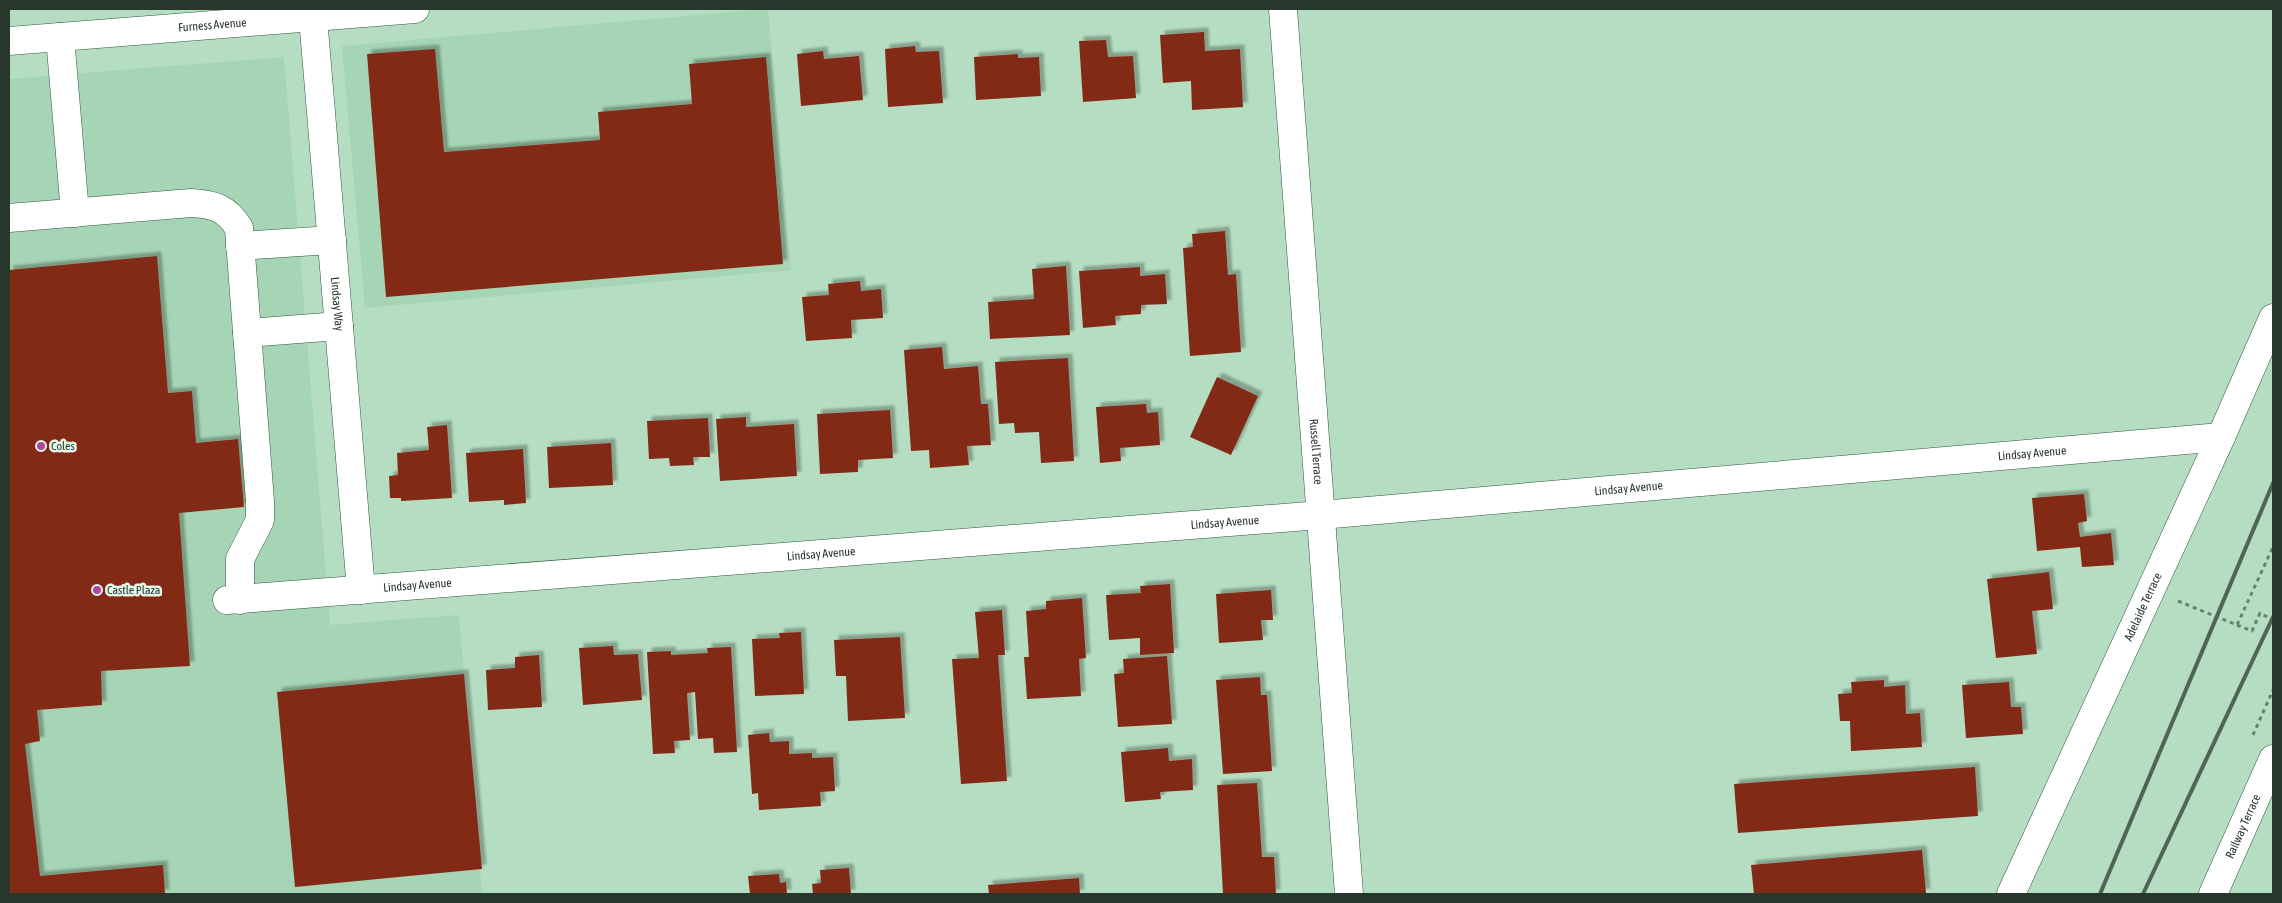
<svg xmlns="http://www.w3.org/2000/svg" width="2282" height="903" viewBox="0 0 2282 903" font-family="'Asap Condensed',sans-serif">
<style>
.built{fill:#a5d5b4}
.building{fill:#832c17;filter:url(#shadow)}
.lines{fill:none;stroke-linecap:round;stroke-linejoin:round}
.minor-casing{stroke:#32573f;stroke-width:29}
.path{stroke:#678270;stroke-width:3;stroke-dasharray:4 4;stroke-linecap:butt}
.minor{stroke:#fff;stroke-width:28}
.rail{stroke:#4f6656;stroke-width:4}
.poi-dot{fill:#b444a1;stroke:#e4f8ea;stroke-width:2}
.labels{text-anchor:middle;stroke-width:5;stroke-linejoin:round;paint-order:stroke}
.street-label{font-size:12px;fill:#27372c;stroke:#e4f8ea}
.poi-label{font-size:12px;fill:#27372c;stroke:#e4f8ea;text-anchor:start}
</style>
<defs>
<filter id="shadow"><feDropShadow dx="4.5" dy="-4.5" stdDeviation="1" flood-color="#0004"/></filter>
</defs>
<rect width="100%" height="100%" fill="#b4ddc1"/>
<path class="built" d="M768,9l23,261 -426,38 -23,-262z
M284,57l46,568 129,-10 23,279h-473v-815z"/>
<path class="building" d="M1204,32l1,19 35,-2 3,58 -51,3 -1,-29 -28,2 -3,-48z
M1106,40l2,17 25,-1 3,42 -53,4 -4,-61z
M915,46l1,6 23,-1 4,52 -55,4 -3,-58z
M435,49l9,103 156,-12 -2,-28 94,-8 -3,-40 77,-7 17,207 -397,33 -19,-243z
M823,51l1,8 35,-3 4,44 -62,6 -4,-52z
M1018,54v4l21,-1 2,39 -65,4 -2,-43z
M1225,231l3,44 8,-1 5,78 -51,4 -7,-108 10,-1 -1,-13z
M157,256l11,137 24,-2 4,52 42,-4 6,68 -65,6 11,153 -89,5 1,34 -65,5 3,31 -15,3 15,132 123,-11 2,29h-156v-624z
M1066,266l4,69 -80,4 -2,-37 46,-3 -2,-30z
M1140,267v9l25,-2 2,30 -26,1v9l-26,2 1,9 -33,3 -4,-57z
M860,281l1,10 20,-2 2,29 -32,2 1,18 -46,3 -4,-44 27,-2 -1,-11z
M942,347l2,22 34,-3 3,38h7l3,41 -24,1 2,19 -39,3 -1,-18 -18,1 -7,-101z
M1068,358l6,103 -33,2 -2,-31 -24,1 -1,-10 -15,1 -4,-62z
M1217,377l41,19 -27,59 -41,-18z
M1146,404l1,9 11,-1 2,33 -40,3 1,13 -21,2 -4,-56z
M890,410l3,48 -35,2v12l-38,2 -3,-60z
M746,417v10l48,-3 3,52 -77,5 -4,-62z
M708,418l2,39h-17l1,8 -24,1 -1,-8 -20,1 -2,-38z
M447,425l5,73 -51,3v-3h-11l-1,-22 9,-1 -1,-22 32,-3 -2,-23z
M611,443l2,42 -64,3 -2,-41z
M523,449l3,54 -22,2v-5l-35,2 -3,-49z
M2084,494l3,27 -9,2 2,14 31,-4 3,32 -32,2 -2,-20 -43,4 -5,-53z
M2049,572l4,37 -21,2 5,43 -41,4 -9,-79z
M1170,584l4,69 -34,2v-17l-31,2 -3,-45 35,-2 -1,-7z
M1271,590l2,30h-12l2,20 -44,3 -3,-49z
M1082,598l4,60 -7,1 2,37 -54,3 -3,-42h5l-3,-46 20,-2v-8z
M1002,610l3,45h-7l9,126 -46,3 -9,-125 27,-1 -4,-46z
M801,632l3,62 -49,2 -3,-57 28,-1 -1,-5z
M900,637l5,81 -57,3 -2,-45h-10l-2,-36z
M613,646l1,9 24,-1 4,46 -59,5 -4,-57z
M731,647l6,105 -23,1 -1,-15 -15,1 -3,-47 -8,1 3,47 -16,1 1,12 -22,1 -6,-102 24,-1v4l37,-2 -1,-5z
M539,655l3,52 -54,3 -2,-40 29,-2v-11z
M1167,656l5,68 -54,3 -4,-53 10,-1 -1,-14z
M464,674l18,195 -187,18 -18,-195z
M1260,677l1,18h6l5,76 -49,3 -7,-94z
M1884,680v7l21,-2 1,29 14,-1 2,34 -71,4 -1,-30h-10l-2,-27 14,-1 -1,-11z
M2009,682l2,25h10l2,27 -57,4 -4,-53z
M769,733l1,9 19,-1v13l23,-1v5l21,-1 2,34 -15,1 1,14 -62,4 -1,-17 -6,1 -4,-59z
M1168,748l1,13 23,-2 1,31 -33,2 1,7 -36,3 -4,-50z
M1975,767l3,49 -240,17 -4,-49z
M1257,783l5,74h12l2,37h-53l-6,-109z
M1922,850l4,43 -172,1 -3,-29z
M849,868l2,26h-38l-1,-10 9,-1 -1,-13z
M779,874l1,9 6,-1 1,12h-37l-2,-18z
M1079,878l1,16h-91l-1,-9z"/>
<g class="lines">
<g class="minor-casing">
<g id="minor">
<path id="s1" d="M1283,9l66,885"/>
<path id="s2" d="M313,17l48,573"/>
<path d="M60,37l15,176"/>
<path id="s3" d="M9,41l406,-32"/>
<path d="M9,218l182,-15c22,1 36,5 48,25l21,273v19l-20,39v41"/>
<path d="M240,246l92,-6"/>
<path d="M247,333l92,-7"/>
<path id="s4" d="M227,600l1094,-85 900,-78"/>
<path id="s5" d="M2011,894l210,-457 52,-119"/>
<path id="s6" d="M2213,894l60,-135"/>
</g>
</g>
<path class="path" d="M2178,601l59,24 36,-78
M2237,625l15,6 8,-18 13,7
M2253,735l20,-45"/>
<use href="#minor" class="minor"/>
<path class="rail" d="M2100,894l173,-411
M2143,894l130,-277"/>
</g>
<g class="poi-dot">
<circle cx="41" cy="446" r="5"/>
<circle cx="97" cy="590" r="5"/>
</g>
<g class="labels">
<g class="street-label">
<text dy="4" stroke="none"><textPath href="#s3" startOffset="204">Furness Avenue</textPath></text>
<text dy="4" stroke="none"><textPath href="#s2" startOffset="288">Lindsay Way</textPath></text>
<text dy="4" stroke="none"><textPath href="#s1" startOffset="444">Russell Terrace</textPath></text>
<text dy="4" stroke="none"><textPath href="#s4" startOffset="1811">Lindsay Avenue</textPath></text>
<text dy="4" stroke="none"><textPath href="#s4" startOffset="1406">Lindsay Avenue</textPath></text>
<text dy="4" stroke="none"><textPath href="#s4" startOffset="1001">Lindsay Avenue</textPath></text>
<text dy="4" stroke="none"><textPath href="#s4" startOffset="596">Lindsay Avenue</textPath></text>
<text dy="4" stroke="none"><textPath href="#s4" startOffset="191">Lindsay Avenue</textPath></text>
<text dy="4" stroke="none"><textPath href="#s5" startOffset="316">Adelaide Terrace</textPath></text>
<text dy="4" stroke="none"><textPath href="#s6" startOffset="74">Railway Terrace</textPath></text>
</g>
<g class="poi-label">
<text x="51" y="450">Coles</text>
<text x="107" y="594">Castle Plaza</text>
</g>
</g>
<rect width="2282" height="903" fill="none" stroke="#27372c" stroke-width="20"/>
</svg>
